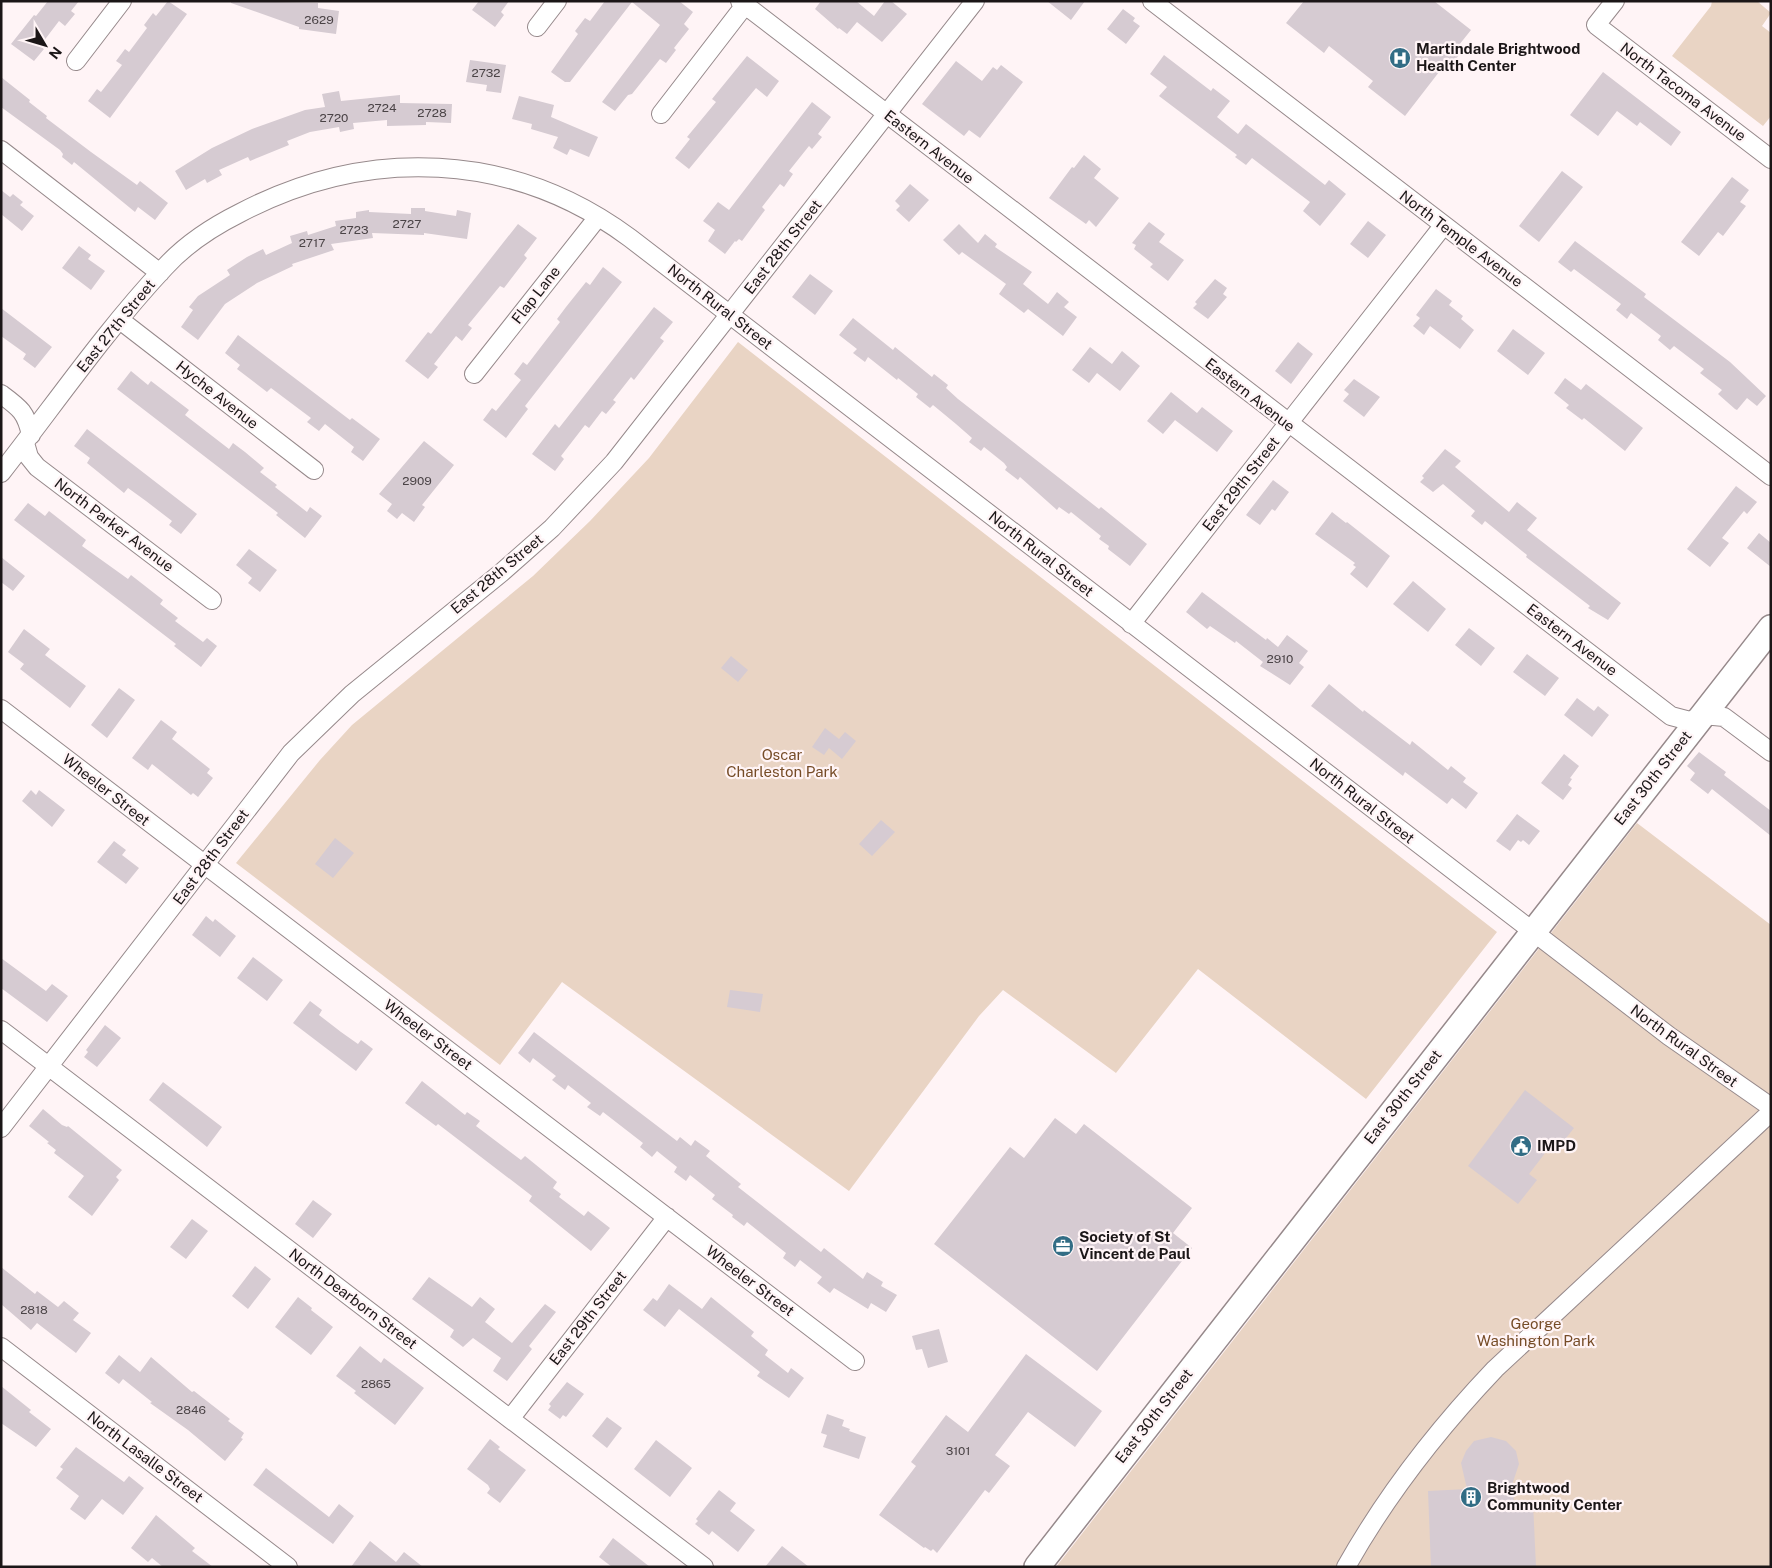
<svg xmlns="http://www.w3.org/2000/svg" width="1772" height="1568" viewBox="0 0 1772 1568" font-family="'Public Sans',sans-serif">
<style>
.green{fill:#e9d4c4}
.building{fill:#d6cbd2}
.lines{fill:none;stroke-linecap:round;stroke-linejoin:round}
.minor-casing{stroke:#96898b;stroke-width:20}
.secondary-casing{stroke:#96898b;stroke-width:28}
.minor{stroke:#fff;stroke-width:18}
.secondary{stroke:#fff;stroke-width:25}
.labels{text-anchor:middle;stroke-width:4.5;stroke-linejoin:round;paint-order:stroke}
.number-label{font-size:12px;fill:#4a4346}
.poi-label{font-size:15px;font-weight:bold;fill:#1b1617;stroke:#fff4f6;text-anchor:start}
.street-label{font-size:15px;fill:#1b1617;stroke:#fff4f6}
.park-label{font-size:15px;fill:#764c27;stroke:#fff4f6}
</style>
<rect width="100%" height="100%" fill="#fff4f6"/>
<path class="green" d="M1712,1h45l14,12 -9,13 9,7v83l-8,10 -91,-70 39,-50z
M738,342l759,590 -131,167 -168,-130 -82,104 -113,-83 -24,26 -130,175 -287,-209 -62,83 -264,-202 84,-103 32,-35 181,-149 57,-55 59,-63z
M1637,823l134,102v642h-715z"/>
<path class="building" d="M48,1h31l-8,10 4,3 -10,12 -6,-5 -19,25 4,3 -10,12 -23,-17 23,-29 2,1z
M168,1l19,13 -77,104 -22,-17 9,-12 4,3 21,-27 -6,-4 9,-12 4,3 18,-24 -3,-3 9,-12 3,3z
M231,1l87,2v5l21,3 -3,23 -37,-5v-2l-68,-24z
M479,1h30l-8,11 3,3 -9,12 -23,-17z
M605,1h74l14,11 -9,12 5,5 -15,19 2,2 -10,13 -6,-4 -28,35 -4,1 -13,16 -13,-9 58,-77 -28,-23 -62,80h-5l-14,-10 27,-38 -3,-3 10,-13 5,3z
M821,1h35l18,15 11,-15h6l16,13 -25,28 -25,-20 -10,12 -8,-6 -1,1 -23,-20z
M1047,1h38l-14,19z
M1304,1h130l37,29 -16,20 5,4 -10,12 -4,-3 -41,53 -37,-29 5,-6 -44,-35 -5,7 -38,-30z
M1123,9l12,9 -2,3 7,5 -14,18 -19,-15z
M1164,55l47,36 2,-3 17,13 -13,16 21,17 8,-10 79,61 4,-5 17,14 -26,32 -17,-15 7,-9 -58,-44 -6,7 -11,-8 2,-2 -78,-59 8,-9 -17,-13z
M747,56l32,25 -12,16 -11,-9 -67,81 -14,-11 15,-19 -3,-2 29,-35 -4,-3z
M470,60l36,5 -5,28 -15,-2 1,-6 -21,-3z
M956,61l26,20 11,-14 4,3 4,-5 22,17 -43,56 -11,-8 -5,6 -42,-32z
M1603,72l78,60 -10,14 -31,-24 -3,4 -20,-15 -19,25 -28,-21z
M1,77l29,23 -1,2 18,14 -1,2 45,34 46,33 3,-4 28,22 -13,17 -17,-13 -3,5 -61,-50 -2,3 -10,-8 1,-3 -3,-4 -59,-43z
M339,91l2,10 59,-6v8l52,1 -1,19 -25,-1v3l-39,1v-6l-34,3 1,6 -14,3 -1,-5 -29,5 -23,9 2,4 -39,16 -2,-4 -29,13 3,5 -15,8 -2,-4 -19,11 -11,-19 37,-23 40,-19 53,-19 20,-3 -3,-13z
M519,96l35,9 -3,12 47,20 -9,20 -19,-8 -3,6 -14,-7 5,-11 -27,-8 1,-5 -20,-5z
M812,102l19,15 -13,17 4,3 -10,12 -3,-3 -20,25 4,3 -9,13 -4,-3 -18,23 3,3 -23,31 -3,-2 -3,3 -1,-1 -10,13 -17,-13 7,-11 -12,-9 15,-19 11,8z
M1084,155l17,14 -7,9 25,20 -23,29 -7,-7 -3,4 -37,-26 23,-31 2,1z
M1562,171l21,16 -44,55 -20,-16z
M1732,177l17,13 -9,12 6,4 -23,30 -5,-4 -19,24 -18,-14z
M910,184l19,16 -20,22 -13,-12 4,-4 -5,-5z
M1,190l9,7 3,-3 10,8 -3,3 14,11 -12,15 -21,-17z
M411,208h14v3l31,5 1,-6 14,3 -4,26 -43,-6v2l-52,-2 1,5 -42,6 3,6 -42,14 1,2 -36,17 -32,21 -27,36 -17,-13 12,-17 -4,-3 9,-11 32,-21 -3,-5 20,-13 16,-8 3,6 26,-12 -2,-7 17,-5 1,4 28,-9 -1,-5 21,-3v-6l13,-2v2l42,2z
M1368,221l18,14 -18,23 -18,-14z
M1149,222l16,12 -6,8 25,18 -16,21 -18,-14 3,-3 -19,-15 2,-4 -4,-2z
M518,224l19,14 -13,17 3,3 -23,30 -4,-2 -32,39 4,3 -10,13 -6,-5 -22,28 4,3 -10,12 -23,-18 23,-29 3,2z
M959,224l19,19 7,-9 12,10 -2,3 37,25 -9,12 25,20 9,-12 12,10 -5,5 13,10 -14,19 -35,-27 -4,4 -25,-19 7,-10 -44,-32 -3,3 -16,-15z
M1575,241l71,53 -2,3 86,65 36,34 -9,10 -10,-8 -10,12 -2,-1 -17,-15 4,-4 -22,-17 4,-4 -30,-23 -4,4 -12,-10 3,-4 -30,-23 -4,6 -11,-9 5,-6 -47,-35 -3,3 -13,-10z
M79,246l12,9 -3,4 17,12 -14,19 -29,-22z
M603,267l19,15 -97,124 3,3 -22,29 -23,-18 9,-12 4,3 25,-31 -7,-6 9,-12 4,3 13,-17 20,-26 -3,-3 9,-12 20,-25 4,3z
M810,274l23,17 -18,24 -23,-18z
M1215,279l12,9 -4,6 4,3 -19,22 -15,-11 4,-4 -2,-2z
M1436,289l16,12 -3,4 14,11 -2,3 13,11 -14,19 -30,-23 -6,9 -11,-9 7,-8 -4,-3z
M654,307l19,15 -13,16 4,3 -30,39 -3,-3 -18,23 3,2 -10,12 -4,-3 -13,17 -4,-3 -24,31 3,3 -9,12 -23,-17 23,-30 4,4z
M1,308l51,39 -17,21 -12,-9 3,-5 -25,-18z
M853,318l40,32 2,-3 37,30 2,-3 14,11 -2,3 12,11 141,110 2,-2 46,37 -17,22 -22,-17 1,-3 -10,-7 2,-3 -30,-24 -2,2 -10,-7 -2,3 -37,-33 -2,3 -13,-10 2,-3 -3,-4 -20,-16 -3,4 -12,-9 3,-4 -16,-14 -23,-19 -3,3 -14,-11 2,-3 -20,-16 -1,2 -29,-23 -3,5 -12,-9 4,-4 -18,-14z
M1513,329l32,24 -17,22 -31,-24z
M238,335l112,85 2,-2 28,21 -17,22 -12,-9 3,-5 -29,-23 -6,7 -12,-9 4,-4 -40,-30 -4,4 -30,-23 3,-4 -15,-12z
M1298,342l15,12 -22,30 -16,-13z
M1090,347l22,17 10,-13 18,15 -20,25 -23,-18 -8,10 -17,-13z
M131,371l17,14 3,-4 38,29 -4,5 44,34 4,-6 12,9 19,16 -4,4 17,13 -2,2 32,25 3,-5 12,9 -17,22 -29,-23 2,-2 -161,-124z
M1565,378l16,12 5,-6 57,44 -18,23 -41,-33 -2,2 -16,-12 3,-3 -15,-12z
M1354,379l26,18 -16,20 -21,-16 6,-7 -5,-4z
M1171,392l26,21 5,-6 31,24 -16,21 -42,-32 -12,14 -16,-13z
M87,429l110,85 -16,20 -12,-9 3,-4 -26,-20 -18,-13 -4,5 -37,-30 3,-5 -16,-12z
M424,441l30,24 -32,40 3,2 -11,15 -12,-9 -5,6 -10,-8 5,-7 -13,-10z
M1445,449l16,12 -6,6 54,45 8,-10 20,16 -10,12 94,73 -13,17 -20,-12 2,-2 -64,-49 1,-2 -42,-34 -3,4 -11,-9 4,-5 -32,-27 -10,8 -13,-10 4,-4 -2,-2z
M1273,480l16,12 -14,19 -3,-2 -12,16 -14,-10z
M1736,486l21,16 -10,12 -3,-3 -22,27 7,5 -19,24 -23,-18z
M28,503l17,13 4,-5 37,29 -4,6 46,33 3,-4 32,25 -3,4 18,14 -3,3 28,21 4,-4 10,8 -16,21 -27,-21 2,-2 -162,-124z
M1332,512l14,11 1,-1 43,34 -23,32 -17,-14 6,-7 -3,-2 2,-2 -40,-29z
M1759,533l12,10v24l-24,-19z
M249,549l28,21 -17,22 -12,-9 4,-5 -16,-13z
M1,557l24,19 -12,15 -12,-9z
M1413,581l33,28 -18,23 -35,-28z
M1202,592l64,48 1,-2 11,9 9,-12 21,16 -9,12 5,4 -14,18 -30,-19 3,-4 -27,-21 -1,2 -25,-17 -3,3 -21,-17z
M1469,628l26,20 -14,18 -26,-21z
M24,629l26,20 -5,6 41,31 -16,22 -50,-39 4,-5 -16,-12z
M1527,654l32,24 -14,18 -32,-24z
M731,656l17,14 -10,12 -17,-14z
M1329,684l34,28 1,-2 46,35 2,-4 36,29 3,-4 15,12 -3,4 15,11 -12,16 -14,-11 -5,6 -42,-32 -2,4 -92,-70z
M119,688l16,12 -28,38 -16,-13z
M1577,698l17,13 4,-5 11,9 -17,22 -28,-22z
M161,720l16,12 -5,7 38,30 -3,4 6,5 -15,19 -5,-4 -2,2 -39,-31 -4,6 -16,-12z
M825,728l14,11 6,-7 11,9 -14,18 -13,-11 -5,7 -12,-8z
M1699,752l27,20 -2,3 47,36v25l-59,-47 -4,5 -18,-14 5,-7 -8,-7z
M1564,754l15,12 -9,12 2,1 -4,6 4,3 -9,12 -22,-17z
M31,790l5,5 3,-5 26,20 -13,17 -30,-26z
M1517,814l23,17 -11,14 -6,-5 -2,2 -3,-2 -8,11 -14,-10z
M881,820l14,12 -23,24 -13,-12z
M335,838l19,15 -21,25 -18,-14z
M114,841l12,9 -4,5 17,13 -13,16 -29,-22z
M206,916l7,6 2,-3 21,17 -16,21 -28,-22z
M253,957l30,23 -16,21 -30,-23z
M1,958l45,33 6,-7 16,12 -21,26 -46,-34z
M730,990l33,4 -3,18 -33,-5z
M310,1001l12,9 -3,5 22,17 17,12 3,-4 12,9 -17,22 -63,-48z
M105,1025l16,13 -24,29 -13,-10 4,-5 -2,-2z
M534,1032l143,109 3,-4 11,9 4,-6 15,11 -4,5 35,28 -3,3 83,65 3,-4 39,31 4,-7 16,10 -2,4 16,9 -11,17 -15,-9 -3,6 -34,-21 -4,5 -13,-10 5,-6 -22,-17 -5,7 -12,-9 3,-5 -39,-31 -3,4 -12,-9 1,-2 -21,-16 3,-4 -25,-20 -4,6 -12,-9 3,-5 -20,-16 -5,6 -12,-10 3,-4 -40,-31 -3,4 -13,-9 4,-4 -23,-18 -3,5 -13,-10 4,-4 -23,-18 -3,5 -12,-10z
M422,1081l43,34 2,-3 13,9 -4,5 45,34 4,-4 32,26 -4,6 8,6 -2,3 25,19 4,-5 22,17 -19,23 -62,-50 3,-5 -94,-72 -2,2 -31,-23z
M163,1082l59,45 -15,20 -58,-47z
M1525,1090l49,38 -19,24 -6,-4 -20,26 8,6 -19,24 -50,-38z
M43,1109l19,16 5,2 1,-1 54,44 -6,7 3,3 -27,36 -24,-19 16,-21 -30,-23 2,-3 -9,-7 2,-1 -20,-16z
M1055,1118l21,16 8,-10 108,84 -19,25 19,15 -95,123 -163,-127 76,-97 14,11z
M313,1200l19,14 -19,24 -18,-14z
M192,1219l16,12 -22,28 -16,-12z
M255,1266l16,13 -23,30 -16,-13z
M1,1267l34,27 2,-3 21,16 6,-6 15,12 -6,7 18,13 -15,20 -39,-30 -6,7 -30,-26z
M429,1277l43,30 8,-10 15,12 -10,13 27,21 33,-39 11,8 -27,34 3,3 -25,32 -14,-10 8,-13 -28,-20 -10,9 -13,-10 4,-7 -42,-31z
M669,1284l33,25 9,-12 43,35 -3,4 17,14 -3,5 23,18 3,-5 13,10 -15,20 -32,-22 3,-4 -81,-63 -14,18 -22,-17 10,-12 4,3z
M298,1297l14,11 -1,2 22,17 -22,28 -36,-28z
M939,1329l9,33 -20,6 -6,-19 -6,1 -4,-14z
M360,1346l21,17 3,-5 40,30 -29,37 -41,-32 2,-2 -20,-15z
M1026,1354l76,57 -27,36 -47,-35 -33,43 15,11 -21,27 -4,-3 -48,63 -4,-4 -2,2 -6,-4 -1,1 -45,-33 37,-49 -5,-4 35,-47 22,17z
M119,1355l21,17 11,-15 41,35 2,-1 36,28 -2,2 16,12 -3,5 2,1 -18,22 -37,-31 -38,-27 2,-1 -29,-23 -4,5 -14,-11z
M567,1382l17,12 -18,23 -3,-2 -3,4 -12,-9 3,-4 -2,-2z
M1,1386l30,24 -2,2 22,17 -15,18 -35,-24z
M827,1414l17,6 -2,6 8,3 -1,2 17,6 -7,22 -36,-12 4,-12 -6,-2z
M607,1417l15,11 -15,20 -15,-12z
M1491,1437l15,4 10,10 3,13 -6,18 1,22 19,-1 3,64h-105l-3,-76 39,-2 -6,-26 5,-12 8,-10z
M490,1439l10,8 -2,2 28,21 -26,33 -13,-10 3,-4 -2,-4 -21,-16z
M656,1440l36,28 -22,29 -36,-28z
M76,1447l48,35 5,-6 15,12 -21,27 -21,-16 -17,21 -15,-11 9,-13 -23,-18 7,-9 -3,-2z
M266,1468l63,49 10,-13 15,12 -21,28 -80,-59z
M719,1490l17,13 -6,8 25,19 -17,22 -26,-21 -3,4 -14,-11 3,-3 -2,-2z
M156,1515l39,33 -3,3 21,16h-50l-11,-9 -4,4 -17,-14z
M613,1538l37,29h-38l-13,-10z
M370,1541l26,21 8,-10 19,15h-72z
M782,1546l27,21h-44z"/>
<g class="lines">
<g class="minor-casing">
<path id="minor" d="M740,1l931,715 19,5 13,-6 21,2 47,35
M1152,1l619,475
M1615,1l-19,24 175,134
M537,27l20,-26
M76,61l46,-60
M661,114l84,-109
M1,150l159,123
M120,320l194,150
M474,374l124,-157
M1,394c19,14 25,18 30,41
M25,443l4,14 8,10 175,133
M1,473c54,-69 104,-142 164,-206 20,-22 49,-41 75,-54 127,-67 273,-62 390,25l1039,798 102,71
M1131,624l312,-398
M1,709l854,652
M1,1030l703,537
M1,1128l290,-375 61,-59 149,-121 51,-45 62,-66 361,-461
M1,1347l287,220
M510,1419l157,-202
M1346,1567c41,-73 92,-138 149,-198l276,-257"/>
</g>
<g class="secondary-casing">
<path id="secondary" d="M1037,1567l734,-939"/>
</g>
<use href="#minor" class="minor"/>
<use href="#secondary" class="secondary"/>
</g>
<defs>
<g id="hospital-disc" transform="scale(1.125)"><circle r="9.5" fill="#326d85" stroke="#fff4f6"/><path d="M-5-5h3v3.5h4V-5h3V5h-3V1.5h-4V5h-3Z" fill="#fff"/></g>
<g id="civic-disc" transform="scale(1.125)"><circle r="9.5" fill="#326d85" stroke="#fff4f6"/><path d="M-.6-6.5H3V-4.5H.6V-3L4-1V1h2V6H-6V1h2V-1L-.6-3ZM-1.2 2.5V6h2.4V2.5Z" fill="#fff"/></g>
<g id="office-disc" transform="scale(1.125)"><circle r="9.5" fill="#326d85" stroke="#fff4f6"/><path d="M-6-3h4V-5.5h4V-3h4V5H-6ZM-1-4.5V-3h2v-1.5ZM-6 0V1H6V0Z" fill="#fff"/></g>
<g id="building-disc" transform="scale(1.125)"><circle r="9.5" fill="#326d85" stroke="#fff4f6"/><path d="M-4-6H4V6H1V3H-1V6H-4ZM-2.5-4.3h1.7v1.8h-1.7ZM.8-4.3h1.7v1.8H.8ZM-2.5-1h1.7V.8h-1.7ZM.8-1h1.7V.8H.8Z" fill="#fff"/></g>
</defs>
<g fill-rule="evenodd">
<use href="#hospital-disc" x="1400" y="58"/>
<use href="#civic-disc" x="1521" y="1146"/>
<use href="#office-disc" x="1063" y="1246"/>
<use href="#building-disc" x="1471" y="1497"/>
</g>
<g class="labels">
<g class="number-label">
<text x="319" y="24">2629</text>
<text x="486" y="77">2732</text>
<text x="382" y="112">2724</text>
<text x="432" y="117">2728</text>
<text x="334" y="122">2720</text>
<text x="407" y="228">2727</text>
<text x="354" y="234">2723</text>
<text x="312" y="247">2717</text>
<text x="417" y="485">2909</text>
<text x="1280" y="663">2910</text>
<text x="34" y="1314">2818</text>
<text x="376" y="1388">2865</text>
<text x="191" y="1414">2846</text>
<text x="958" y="1455">3101</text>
</g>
<g class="poi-label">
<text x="1416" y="54">Martindale Brightwood<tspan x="1416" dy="17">Health Center</tspan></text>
<text x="1537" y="1151">IMPD</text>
<text x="1079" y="1242">Society of St<tspan x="1079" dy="17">Vincent de Paul</tspan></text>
<text x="1487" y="1493">Brightwood<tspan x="1487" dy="17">Community Center</tspan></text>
</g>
<g class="street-label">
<text transform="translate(1683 92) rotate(37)" y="5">North Tacoma Avenue</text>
<text transform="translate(929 147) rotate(38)" y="5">Eastern Avenue</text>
<text transform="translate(1461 239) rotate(37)" y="5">North Temple Avenue</text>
<text transform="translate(783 247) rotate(-52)" y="5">East 28th Street</text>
<text transform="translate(536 295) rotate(-52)" y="5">Flap Lane</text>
<text transform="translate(720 307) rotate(38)" y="5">North Rural Street</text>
<text transform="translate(116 326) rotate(-51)" y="5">East 27th Street</text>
<text transform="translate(217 395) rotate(38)" y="5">Hyche Avenue</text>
<text transform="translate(1250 395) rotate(38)" y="5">Eastern Avenue</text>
<text transform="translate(1241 484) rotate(-52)" y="5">East 29th Street</text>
<text transform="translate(114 525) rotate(37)" y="5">North Parker Avenue</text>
<text transform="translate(1041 554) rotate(38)" y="5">North Rural Street</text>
<text transform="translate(497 574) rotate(-40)" y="5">East 28th Street</text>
<text transform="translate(1572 640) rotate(37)" y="5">Eastern Avenue</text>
<text transform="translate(1653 778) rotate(-52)" y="5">East 30th Street</text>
<text transform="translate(106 790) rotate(38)" y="5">Wheeler Street</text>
<text transform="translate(1362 801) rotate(38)" y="5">North Rural Street</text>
<text transform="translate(211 857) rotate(-53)" y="5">East 28th Street</text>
<text transform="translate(428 1035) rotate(37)" y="5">Wheeler Street</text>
<text transform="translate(1684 1046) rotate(36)" y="5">North Rural Street</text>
<text transform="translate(1403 1097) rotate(-52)" y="5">East 30th Street</text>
<text transform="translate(750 1281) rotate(37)" y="5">Wheeler Street</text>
<text transform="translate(353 1299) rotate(37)" y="5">North Dearborn Street</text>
<text transform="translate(588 1318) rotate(-52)" y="5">East 29th Street</text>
<text transform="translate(1154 1416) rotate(-52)" y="5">East 30th Street</text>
<text transform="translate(145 1457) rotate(37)" y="5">North Lasalle Street</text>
</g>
<g class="park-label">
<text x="782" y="760">Oscar<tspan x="782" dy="17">Charleston Park</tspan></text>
<text x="1536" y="1329">George<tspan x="1536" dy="17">Washington Park</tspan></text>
</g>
</g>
<rect width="1772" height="1568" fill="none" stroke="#1b1617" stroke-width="5"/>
<g transform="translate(45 45) rotate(128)" stroke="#fff4f6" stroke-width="4" paint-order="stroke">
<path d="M0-4L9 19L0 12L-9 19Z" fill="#1b1617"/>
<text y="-8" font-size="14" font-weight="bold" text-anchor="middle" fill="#1b1617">N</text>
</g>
</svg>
